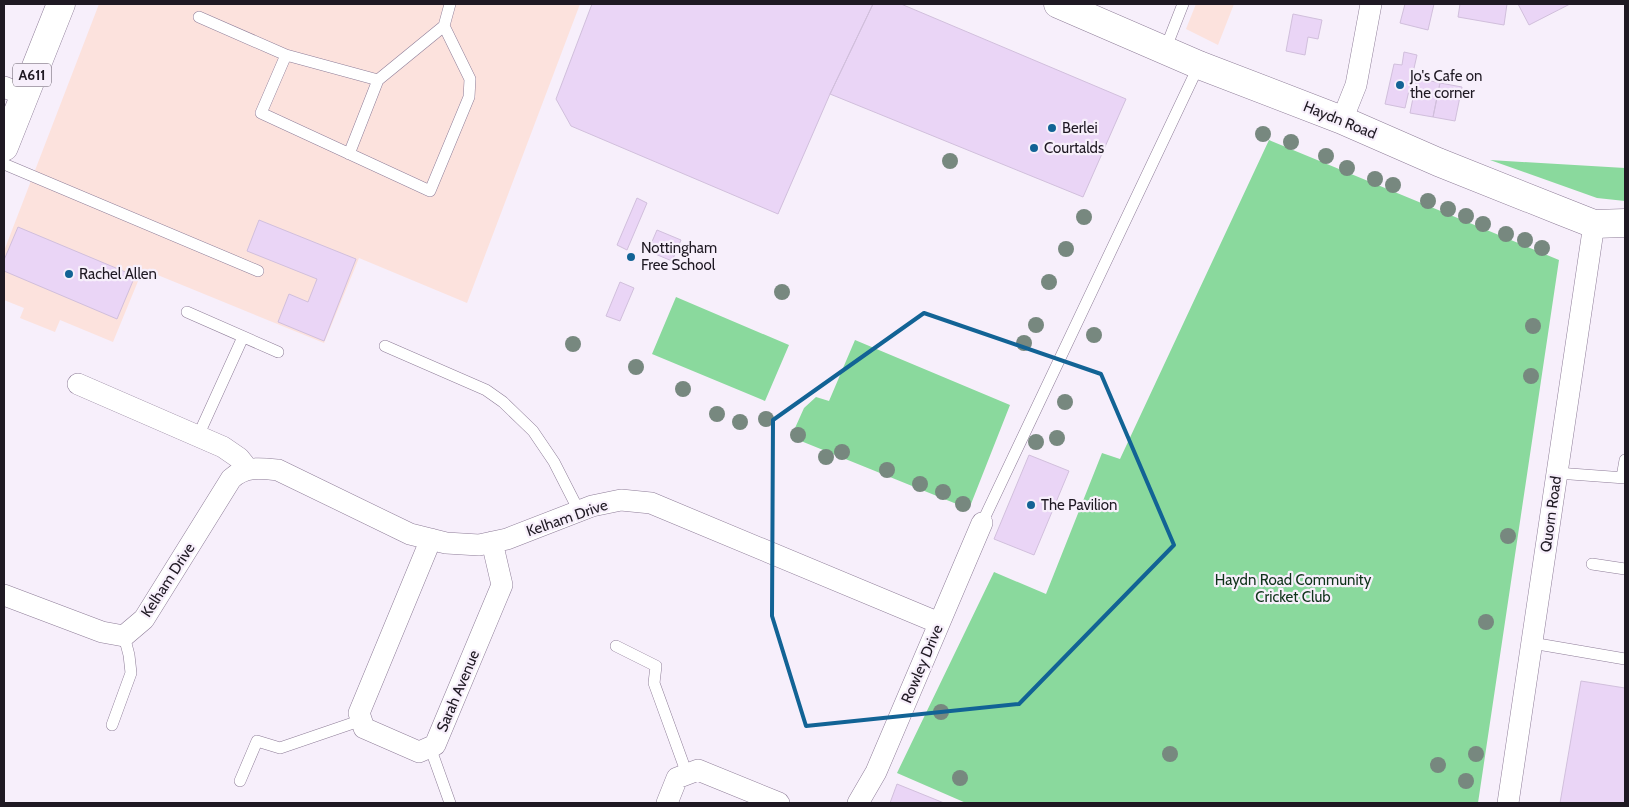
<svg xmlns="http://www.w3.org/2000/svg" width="1629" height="807" viewBox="0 0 1629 807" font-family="Cabin,sans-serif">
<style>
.industrial{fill:#fce2dd}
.green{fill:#8ad99d}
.building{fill:#ead5f6;stroke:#d1bfdc}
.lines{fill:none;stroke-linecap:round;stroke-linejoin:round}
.lane-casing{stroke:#8e7d98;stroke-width:12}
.street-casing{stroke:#8e7d98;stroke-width:22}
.secondary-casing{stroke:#8e7d98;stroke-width:29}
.primary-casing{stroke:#8e7d98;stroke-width:29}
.lane{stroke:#fff;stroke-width:11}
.street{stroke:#fff;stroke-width:21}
.secondary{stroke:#fff;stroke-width:28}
.primary{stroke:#fff;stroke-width:28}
.tree{fill:#77887f}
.marked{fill:none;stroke:#126395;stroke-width:4;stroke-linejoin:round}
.poi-dot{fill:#126395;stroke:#f7effb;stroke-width:2}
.labels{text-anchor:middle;stroke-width:4.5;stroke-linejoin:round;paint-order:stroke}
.shield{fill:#f7effb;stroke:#605964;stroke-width:1}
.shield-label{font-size:14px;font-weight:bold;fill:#1f1923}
.poi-label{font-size:15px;fill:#1f1923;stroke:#f7effb;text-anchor:start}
.street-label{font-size:15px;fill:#1f1923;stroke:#f7effb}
.park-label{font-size:15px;fill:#0f331a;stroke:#f7effb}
</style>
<rect width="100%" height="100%" fill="#f7effb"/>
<path class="industrial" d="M99,4h481l-113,299 -108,-45 -35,85 -181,-74 -30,73 -53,-22 -5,12 -35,-14 4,-10 -20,-8v-49z
M1196,4h38l-16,41 -32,-16z"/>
<path class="green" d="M1269,140l290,120 -81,543h-512l-69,-30 97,-201 52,22 56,-141 18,6z
M1490,160l135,8v33l-28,-3z
M676,297l113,48 -24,56 -113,-47z
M855,340l155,65 -41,104 -178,-72 13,-29 12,-11 13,4z"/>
<path class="building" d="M592,4h281l-43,90 -52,120 -207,-88 -15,-27z
M873,4h28l225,95 -43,98 -253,-103z
M1405,4h29l-6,26 -28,-7z
M1460,4h47l-3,21 -46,-8z
M1518,4h52l-41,21z
M1293,14l29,6 -4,19 -10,-2 -3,18 -19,-4z
M1404,52l13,3 -12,53 -20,-4 9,-40 8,1z
M1417,78l23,5 -7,34 -23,-4z
M1440,83l22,4 -7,34 -22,-4z
M637,198l10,5 -20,47 -10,-5z
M259,220l97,39 -32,82 -46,-19 11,-28 19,8 9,-23 -70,-28z
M18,227l117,49 -18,43 -113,-48v-11z
M657,230l24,10 -9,21 -24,-10z
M620,282l14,6 -14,33 -14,-5z
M1029,455l40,16 -35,84 -40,-16z
M1581,681l44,7v115h-65z
M897,784l47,19h-54z"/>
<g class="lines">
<g class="lane-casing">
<path id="lane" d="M199,17l87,38
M444,26l26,53 -1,18 -39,94 -169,-78 25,-58 92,25 66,-54 6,-22
M1165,50l18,-46
M349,154l29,-74
M4,164l254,107
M187,312l91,40
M385,346l101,44 17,12 30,29 21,31 25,49
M198,436l45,-99
M1557,473l68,5
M1622,477l3,-17
M982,523l217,-458
M1592,564l33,5
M1532,643l93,16
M616,646l40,20 -2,17 33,91
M112,725l19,-52 -2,-18 -5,-19
M430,747l20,56
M240,781l17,-40 23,7 82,-28"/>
</g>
<g class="street-casing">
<path id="street" d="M4,87l20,8
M1342,120l14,-35 15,-81
M78,384l145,63 16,11 9,11
M431,539l-72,174 5,15 55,24 16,-7 67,-160 -10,-43
M4,595l98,37 22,4 20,-17 87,-140c14,-13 29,-11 47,-9l132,64 36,9 33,2 28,-6 85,-33 29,-6 30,3 288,120
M667,803l10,-25 21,-8 81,33
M858,803l18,-31 106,-249
M1508,803l86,-579"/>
</g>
<g class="secondary-casing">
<path id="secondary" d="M1058,4l141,61 143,55 96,42 123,49 33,13 31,-1"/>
</g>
<g class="primary-casing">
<path id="primary" d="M4,147l57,-143"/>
</g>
<use href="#lane" class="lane"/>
<use href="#street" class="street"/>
<use href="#secondary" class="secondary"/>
<use href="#primary" class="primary"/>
</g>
<g class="tree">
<circle cx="1263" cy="134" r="8"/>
<circle cx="1291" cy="142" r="8"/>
<circle cx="1326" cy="156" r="8"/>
<circle cx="950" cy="161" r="8"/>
<circle cx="1347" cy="168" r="8"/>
<circle cx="1375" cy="179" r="8"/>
<circle cx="1393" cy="185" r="8"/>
<circle cx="1428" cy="201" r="8"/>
<circle cx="1448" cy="209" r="8"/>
<circle cx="1466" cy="216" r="8"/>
<circle cx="1084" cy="217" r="8"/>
<circle cx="1483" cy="224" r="8"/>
<circle cx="1506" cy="234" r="8"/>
<circle cx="1525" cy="240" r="8"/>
<circle cx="1542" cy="248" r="8"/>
<circle cx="1066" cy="249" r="8"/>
<circle cx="1049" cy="282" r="8"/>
<circle cx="782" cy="292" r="8"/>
<circle cx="1036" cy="325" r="8"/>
<circle cx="1533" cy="326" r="8"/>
<circle cx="1094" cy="335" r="8"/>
<circle cx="1024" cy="343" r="8"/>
<circle cx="573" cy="344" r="8"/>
<circle cx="636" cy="367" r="8"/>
<circle cx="1531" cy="376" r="8"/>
<circle cx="683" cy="389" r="8"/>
<circle cx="1065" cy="402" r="8"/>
<circle cx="717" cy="414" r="8"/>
<circle cx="766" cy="419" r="8"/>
<circle cx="740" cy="422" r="8"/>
<circle cx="798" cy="435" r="8"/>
<circle cx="1057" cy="438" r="8"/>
<circle cx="1036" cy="442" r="8"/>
<circle cx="842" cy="452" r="8"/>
<circle cx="826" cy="457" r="8"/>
<circle cx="887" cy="470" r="8"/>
<circle cx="920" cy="484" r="8"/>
<circle cx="943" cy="492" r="8"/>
<circle cx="963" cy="504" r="8"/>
<circle cx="1508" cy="536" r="8"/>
<circle cx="1486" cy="622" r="8"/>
<circle cx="941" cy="712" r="8"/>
<circle cx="1170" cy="754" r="8"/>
<circle cx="1476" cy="754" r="8"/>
<circle cx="1438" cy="765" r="8"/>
<circle cx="960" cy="778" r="8"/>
<circle cx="1466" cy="781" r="8"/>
</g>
<path class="marked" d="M924,313l177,61 73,171 -155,159 -213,22 -34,-110 1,-196z"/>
<g class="poi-dot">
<circle cx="1400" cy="85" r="5"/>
<circle cx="1052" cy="128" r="5"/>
<circle cx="1034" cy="148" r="5"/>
<circle cx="631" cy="257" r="5"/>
<circle cx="69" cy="274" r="5"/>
<circle cx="1031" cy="505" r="5"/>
</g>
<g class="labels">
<rect class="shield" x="13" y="63.5" width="38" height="23" rx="4"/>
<g class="shield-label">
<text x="32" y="80">A611</text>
</g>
<g class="poi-label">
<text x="1410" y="81">Jo's Cafe on<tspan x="1410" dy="17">the corner</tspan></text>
<text x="1062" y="133">Berlei</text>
<text x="1044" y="153">Courtalds</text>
<text x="641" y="253">Nottingham<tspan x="641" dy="17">Free School</tspan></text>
<text x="79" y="279">Rachel Allen</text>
<text x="1041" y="510">The Pavilion</text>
</g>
<g class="street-label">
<text transform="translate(1340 120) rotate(22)" y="5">Haydn Road</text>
<text transform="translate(1551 514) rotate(-82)" y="5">Quorn Road</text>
<text transform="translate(567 518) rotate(-19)" y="5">Kelham Drive</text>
<text transform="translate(168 580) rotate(-57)" y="5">Kelham Drive</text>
<text transform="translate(922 664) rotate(-67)" y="5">Rowley Drive</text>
<text transform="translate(458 691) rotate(-67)" y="5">Sarah Avenue</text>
</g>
<g class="park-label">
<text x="1293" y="585">Haydn Road Community<tspan x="1293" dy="17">Cricket Club</tspan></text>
</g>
</g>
<rect width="1629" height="807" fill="none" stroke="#1f1923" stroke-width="10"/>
</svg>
